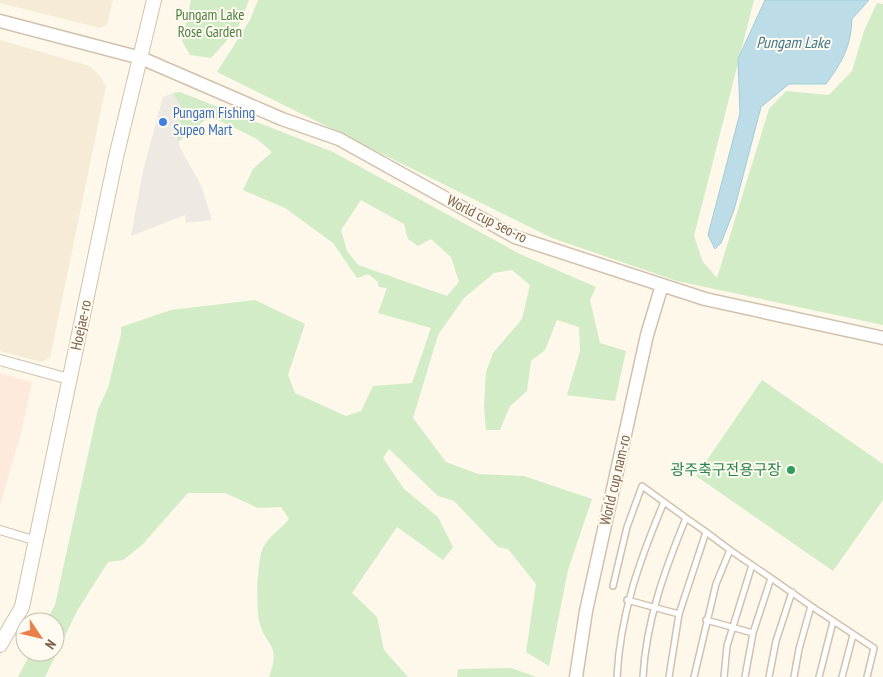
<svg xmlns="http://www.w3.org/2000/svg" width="883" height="677" viewBox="0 0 883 677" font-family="'PT Sans Narrow','Noto Sans KR',sans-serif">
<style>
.residential{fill:#f5ebd7}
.commercial{fill:#feeadc}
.industrial{fill:#eee9e2}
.green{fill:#d1ecc6;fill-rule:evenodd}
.water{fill:#bcdde8;stroke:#a1ccdb}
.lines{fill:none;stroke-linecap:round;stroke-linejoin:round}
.service-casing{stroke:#d1c1ad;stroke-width:8}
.pedestrian-casing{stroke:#d1c1ad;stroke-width:10}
.minor-casing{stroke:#d1c1ad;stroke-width:12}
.tertiary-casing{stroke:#d1c1ad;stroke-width:15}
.secondary-casing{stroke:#d4c2ab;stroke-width:16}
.service{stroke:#fff;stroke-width:5}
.pedestrian{stroke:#fff;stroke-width:8}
.minor{stroke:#fff;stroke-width:10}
.tertiary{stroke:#fff;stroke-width:12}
.secondary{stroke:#fff;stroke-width:14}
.shop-dot{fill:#3f7fe0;stroke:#fffbf0;stroke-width:2}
.leisure-dot{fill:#2e9e5b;stroke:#fffbf0;stroke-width:2}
.labels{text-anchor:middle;stroke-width:4;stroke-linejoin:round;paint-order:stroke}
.park-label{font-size:15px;fill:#4d8042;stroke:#fffbf0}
.shop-label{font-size:15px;fill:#366cbe;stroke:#fffbf0;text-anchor:start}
.street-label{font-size:15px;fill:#7a604b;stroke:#fffbf0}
.leisure-label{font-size:15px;fill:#27864d;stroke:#fffbf0;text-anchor:end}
.water-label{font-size:16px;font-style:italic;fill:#43798d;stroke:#fffbf0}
</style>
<rect width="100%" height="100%" fill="#fdf8e9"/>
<path class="residential" d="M0,0h113l-6,25 -7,3 -100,-25z
M0,40l90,26 10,10 6,10 -56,272 -9,4 -41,-11z"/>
<path class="commercial" d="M0,373l32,9 -11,51 -21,72z"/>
<path class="industrial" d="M173,93l7,11 -1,42 22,39 11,35 -26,3 -1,-8 -54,21 12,-65 20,-74z"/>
<path class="green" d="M191,0h58l-11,28 -27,30 -21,-3 -8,-14z
M258,0h496l-60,236 9,26 14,16 52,-169 17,-18 43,4 23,-24 12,-40 13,-28 6,1v321l-206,-44 -125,-43 -335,-166 33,-52z
M180,92l153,60 187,102 76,33 -6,13 10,43 26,8 -11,50 -48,-6 13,-44 -1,-24 -22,-7 -12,30 -14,11 -4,30 -17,15 -10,24h-14l-2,-24 2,-34 7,-19 29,-34 8,-34 -18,-15 -18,3 -30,25 -26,37 -25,83 33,44 32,12 46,2 68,23 -24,71 -19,96 -23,-14 10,-68 -28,-35 -10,-2 -44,-46 -16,-5 -49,-47 -6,9 21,31 34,28 15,30 -10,13 -46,-33 -45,66 25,24 7,33 24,27h-139c13,-35 -4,-29 -10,-57 -3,-12 -2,-61 4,-72 5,-11 19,-20 26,-29l-8,-12 -23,1 -33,-15h-37l-46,52 -19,15 -15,2 -31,49 -32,66h-27l13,-25h24v-30h-9l9,-17 43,-196 10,-21 13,-54v-7l50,-17 84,-10 50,24 -17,51 7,18 51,23 15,-5 12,-25 39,-3 19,-55 -53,-15 9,-25 -8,-1 -2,-6 -9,-7 -11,4 -24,-35 -48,-35 -42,-18 10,-21 19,-17 -15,-13 -47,-23 -32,26 2,-37 -7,-12zM361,200l43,24 4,15 10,7 13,-7 20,18 8,25 -12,14 -89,-31 -11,-14 -6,-21z
M762,380l121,84v36l-50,71 -137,-95z
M511,668l25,9h-79l1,-8z"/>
<path class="water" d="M765,0h104l-17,19c-1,28 -10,43 -26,65h-37l-28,23 -27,103 -13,33 -6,6 -7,-14 32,-122 -2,-54z"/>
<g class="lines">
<g class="service-casing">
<path id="service" d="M706,532l24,18
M771,578l40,28
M613,586l14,-59 15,-41 44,32
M627,600l52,14
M706,620l47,13
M617,677c3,-63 23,-118 47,-175
M643,677c3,-56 22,-108 43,-159l20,14 -27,82 -10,63
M694,677l22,-93 14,-34 41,28 -18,55 -8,44
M724,677l3,-31 25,-81
M769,677l7,-36 16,-49
M794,677l5,-28 12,-43 63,42 -7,29
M819,677l14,-55
M842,677l11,-42"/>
</g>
<g class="pedestrian-casing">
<path id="pedestrian" d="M0,530l37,11"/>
</g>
<g class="minor-casing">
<path id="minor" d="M0,360l69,19"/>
</g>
<g class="tertiary-casing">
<path id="tertiary" d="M0,21l141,37 141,61 57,20 176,98 190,62 178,39
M576,677l10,-66 61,-276 15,-50"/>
</g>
<g class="secondary-casing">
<path id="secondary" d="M0,645l22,-38 94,-450 38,-157"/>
</g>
<use href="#service" class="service"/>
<use href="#pedestrian" class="pedestrian"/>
<use href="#minor" class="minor"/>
<use href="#tertiary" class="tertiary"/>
<use href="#secondary" class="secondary"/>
</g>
<circle class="shop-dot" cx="163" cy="122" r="5"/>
<circle class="leisure-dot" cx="791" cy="470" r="5"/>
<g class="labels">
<g class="park-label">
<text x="210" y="20">Pungam Lake<tspan x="210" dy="17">Rose Garden</tspan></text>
</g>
<g class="shop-label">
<text x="173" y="118">Pungam Fishing<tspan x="173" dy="17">Supeo Mart</tspan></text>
</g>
<g class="street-label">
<text transform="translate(487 219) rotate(27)" y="5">World cup seo-ro</text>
<text transform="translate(81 325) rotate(-78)" y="5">Hoejae-ro</text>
<text transform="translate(615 480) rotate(-77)" y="5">World cup nam-ro</text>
</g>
<g class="leisure-label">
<text x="781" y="475">광주축구전용구장</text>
</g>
<g class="water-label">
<text x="793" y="48">Pungam Lake</text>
</g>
</g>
<g transform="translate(40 637) rotate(125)"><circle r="24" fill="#fffbf0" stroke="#cabdae"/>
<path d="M0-4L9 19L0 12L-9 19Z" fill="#eb7f4a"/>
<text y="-8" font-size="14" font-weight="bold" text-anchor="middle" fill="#7a604b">N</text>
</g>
</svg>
